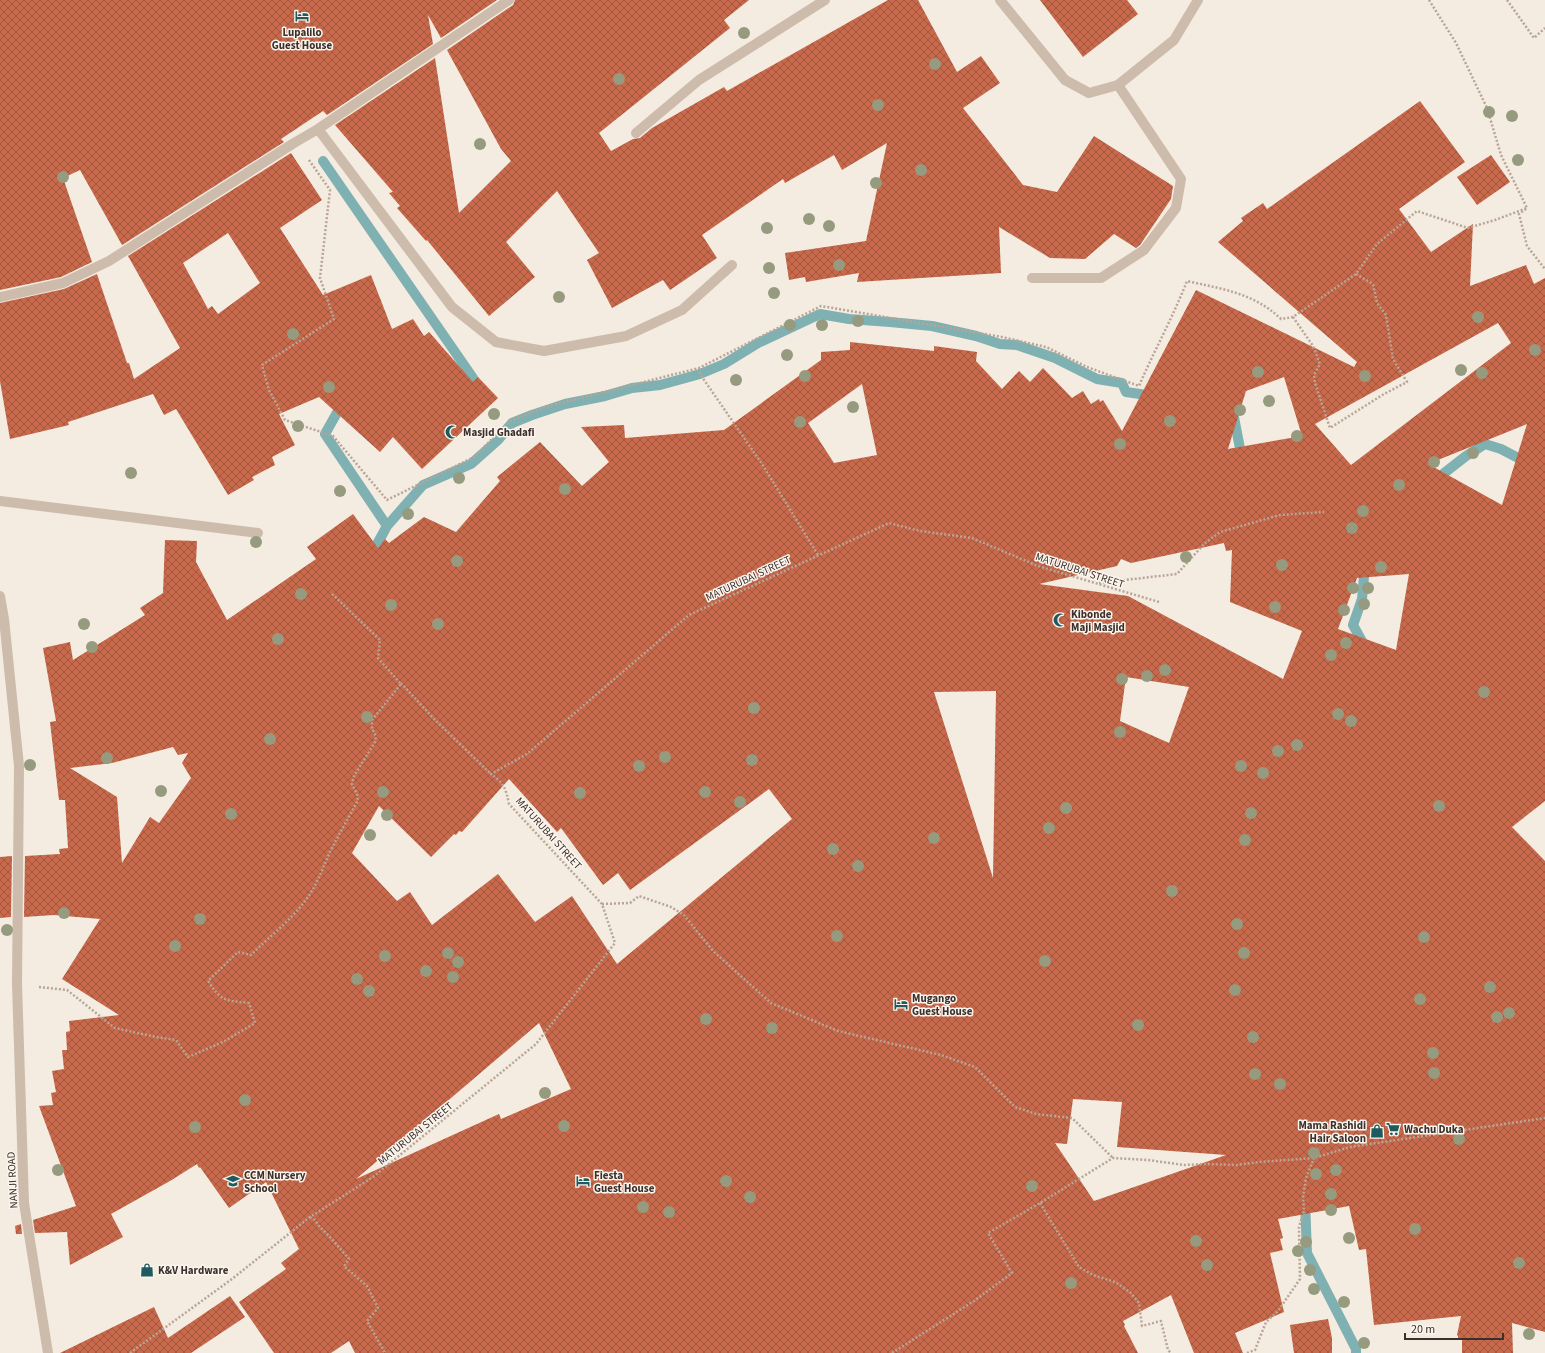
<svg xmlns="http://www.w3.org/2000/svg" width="1545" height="1353" viewBox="0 0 1545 1353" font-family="'Source Sans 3',sans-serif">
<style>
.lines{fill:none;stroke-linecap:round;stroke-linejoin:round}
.stream{stroke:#7fb0b2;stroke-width:10}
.building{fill:url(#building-cross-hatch);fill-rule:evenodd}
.path{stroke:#b9a596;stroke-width:2.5;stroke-dasharray:2 2;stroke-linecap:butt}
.service{stroke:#cdbbac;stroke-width:10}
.minor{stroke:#cdbbac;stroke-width:10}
.tree{fill:#969b7f}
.labels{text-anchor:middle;stroke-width:3;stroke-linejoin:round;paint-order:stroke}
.poi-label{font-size:11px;font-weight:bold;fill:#3b302b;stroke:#fbf5ee;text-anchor:start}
.street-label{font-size:11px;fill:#3b302b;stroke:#fbf5ee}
</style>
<defs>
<pattern id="building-cross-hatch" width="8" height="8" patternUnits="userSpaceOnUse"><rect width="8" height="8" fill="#c8694b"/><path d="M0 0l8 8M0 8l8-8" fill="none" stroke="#a4573f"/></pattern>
</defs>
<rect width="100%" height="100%" fill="#f4ebe1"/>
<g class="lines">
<path class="stream" d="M323,161l150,217 -12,11
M343,402l-18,32 62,92
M1233,412l9,47
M1434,481l32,-25 19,-12 16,5 38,20 6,1
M370,557l17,-31 36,-41 48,-21 27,-24 14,-17 20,-8 33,-11 40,-8 27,-8 28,-3 40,-11 24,-10 34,-21 62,-29 29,5 41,3 42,4 44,10 24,8 17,1 38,13 42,21 25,4 4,9 28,4
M1364,649v-4l-11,-20 9,-26 3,-34
M1305,1201l2,52 49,96v4"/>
</g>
<path class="building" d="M0,0h497l-56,38 -13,-23 5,29 -106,71 -4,-4 -42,28 3,3 -162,103 -42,-75 -17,8 29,84 -31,15 -61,13z
M515,0h234l-25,20 6,8 -131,105 12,18 22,-12 7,-1 12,-10 72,-41 3,4 161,-91h30l39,72 24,-16 19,27 -37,25 60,77 34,7 37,-56 79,50 -2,13 -31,46 -4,3 -22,-14 -29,25 -35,-1 -51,-31 2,46 -144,9 2,-9 -53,9 -1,-5 -16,3 -4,-27 81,-12 21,-98 -45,27 -8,-15 -49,28 -2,-4 -81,56 15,23 -47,32 -7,-10 -51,28 -25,-48 12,-7 -42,-62 -51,51 29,35 -46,39 -62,-76 -1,1 -29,-33 3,-2 -11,-13 4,-1 -58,-67 100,-67 24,155 52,-52 -10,-12 -54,-99 66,-45z
M1040,0h87l11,14 -55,43z
M1420,101l45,61 -66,47 32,43 42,-28 -3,62 56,-21 8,19 11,-6v523l-33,26 33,34v471l-33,-9 1,30h-51v-14h-4v-3l-1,-1 4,-19 -87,9 -8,-76 -7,1 -10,-44 -71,13 5,19 -3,1 3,11 -13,3 14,59 -49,21 8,20h-49l-23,-58 -48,26 2,4 -1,1 14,27h-783l-6,-12 -18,12h-57l-35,-51 47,-33 -5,-6 18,-14 -33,-67 -37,26 -29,-41 -1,1 -2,-4 -27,17 -59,33 12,23 -53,28 -3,-33 -32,1 -2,-13 43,-14 -37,-100 14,-1 -2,-12 5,-1 -4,-21 12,-2 -2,-19h5l-1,-18 4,-1 -1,-10 50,-6 -57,-36 38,-60 -46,-4 -30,2 1,-61 35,-2 -1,-5 9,-1 -3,-48h-6l-9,-78 6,-1 -13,-73 27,-6 3,18 72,-45 -5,-7 23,-15 2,-53 32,1 -1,21 31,58 89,-61 -9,-12 46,-33 25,34 7,-9 4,4 35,-26 32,15 44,-51 -3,-4 43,-35 42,44 27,-24 -28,-35 43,-2 1,13 99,-8 97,-70v-8l29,-2v-8l84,9v-5l43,6 -1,9 26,28 17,-18 11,11 13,-14 29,30 11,-7 8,13 8,-5 1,3 3,-2 19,31 74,-141 158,77 3,-5 -139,-120 25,-21 -2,-3 22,-15 4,6zM1498,323l13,20 -160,122 -36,-41zM1284,377l18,59 -74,13 18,-58zM862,384l15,71 -43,8 -26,-40zM1527,424l-25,81 -74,-41zM1224,543l2,8 6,-1 -2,52 72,29 -19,48 -155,-83 -89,-12 78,-18 4,-7 10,4zM1409,574l-13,76 -58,-21 19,-51zM1126,677l63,10 -20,56 -49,-22zM996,691l-3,187 -59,-186zM173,747l5,8 10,-2 -6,10 9,15 -32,45 -9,-6 -28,46 -5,-66 -47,-29 42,-5zM509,779l48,53 4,-4 42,57 15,-12 12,17 139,-101 23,30 -175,145 -45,-68 -37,26 -37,-48 -66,51 -22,-33 -13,9 -45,-48 27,-47 52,51 23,-23 2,1 3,-4 3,1zM539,1023l32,66 -70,30 -2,-5 -143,65zM1073,1099l49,3 -5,45 109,8 -132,46 -39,-58 12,1z
M291,153l31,47 -42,28 43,67 48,-20 21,54 21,-10 11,17 5,-4 44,50 5,-5 20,21 -76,71 -29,-32 -13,15 -61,-55 -40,17 16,31 -23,12 3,8 -23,12 2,3 -26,15 -52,-86 -12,6 -11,-21 -85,28 1,3 -59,14 -10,-58v-78l64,-14 33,-15 30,89h2l5,16 46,-31 -52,-92zM228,233l32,50 -42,31 -6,-8 -4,3 -25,-46z
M1491,155l19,27 -33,23 -20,-28z
M12,856l-1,61 -11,1v-61z
M21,1224l1,10h-6l-1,-8z
M230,1296l15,21 -54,36h-131l94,-46 14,31z
M1328,1319l4,19v15h-38l-4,-28z"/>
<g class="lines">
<path class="path" d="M1429,0l27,43 31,65 14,47 26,53 -8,6 8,32 18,23
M1507,0l27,38 11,-10
M309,160l21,30 -10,88 14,41 -72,46 7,25 16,30 48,16 54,64 87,-43 36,-36 35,-14 154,-39 122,-62 181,31 44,10 41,20 52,19c15,-35 34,-69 48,-105 35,8 67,12 94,38l12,-2
M1356,274l17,10 4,19 9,12 7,44 14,23 -23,12 -54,34 -15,-45 -1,-8 6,-11 -7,-18 -20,-29 63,-43 21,-30 40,-33 51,17 27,-8 32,-12
M699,368l1,6 62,90 56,91
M1099,583l78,-9 27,-30 16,-12 60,-17 44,-3
M401,683l33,36 57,55
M602,904l28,-1 9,-7 32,11 13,8 29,36 58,52 67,28 103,24 34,12 40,40 21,7 36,4 41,40
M39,987l28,3 48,38 41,9 20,3 12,17 35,-15 32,-19 -6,-20c-25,-3 -27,-1 -41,-22l30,-29 13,3c18,-18 39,-34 54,-54 12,-15 17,-32 25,-49 9,-18 19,-35 28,-52l-1,-6 -5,-10 2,-8 21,-34 1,-6 -4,-7v-9l29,-36 -23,-26 2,-18 -49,-47
M1040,1203l39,64 14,8 22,7 16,11 8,10 3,23 19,-5 7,29 3,3
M310,1217l5,3 4,6 12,12 18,21 -5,7 23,20 11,22 -11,13 18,32
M130,1353l102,-74 78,-62 63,-40 163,-133 79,-101 -13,-39 -93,-100c-3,-15 -5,-21 -18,-30l36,-20 162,-139 200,-92 31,8 52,7 66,28 121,36
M892,1353l82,-52 38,-28 -24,-40 52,-30 73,-45 35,2 36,5 22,-1 31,1 22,-3 55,-4 36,-11 195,-29
M1247,1353l8,-3 11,-28 12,-11 22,-32 -1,-52 5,-16 -1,-14 3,-19 8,-20"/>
<path class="service" d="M1032,278h69l43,-28 32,-42 5,-29 -63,-94
M0,501l258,32"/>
<path class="minor" d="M1000,0l65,80 24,13 29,-8 56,-45 24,-40
M318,129l134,178 44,35 48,9 82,-15 56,-26 50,-45
M636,133l63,-53 126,-80
M0,297l63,-14 46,-22 185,-118 24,-14 191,-129
M0,596l4,23 15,147 -2,218 7,219 24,150"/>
</g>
<g class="tree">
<circle cx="744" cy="33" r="6"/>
<circle cx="935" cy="64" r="6"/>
<circle cx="619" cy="79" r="6"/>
<circle cx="878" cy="105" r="6"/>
<circle cx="1489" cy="112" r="6"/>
<circle cx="1512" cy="116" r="6"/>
<circle cx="480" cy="144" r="6"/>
<circle cx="1518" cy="160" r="6"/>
<circle cx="921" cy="170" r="6"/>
<circle cx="63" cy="177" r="6"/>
<circle cx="876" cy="183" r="6"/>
<circle cx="809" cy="219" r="6"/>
<circle cx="829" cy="226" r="6"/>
<circle cx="767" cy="228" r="6"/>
<circle cx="839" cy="265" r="6"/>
<circle cx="769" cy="268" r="6"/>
<circle cx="774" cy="293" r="6"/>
<circle cx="559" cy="297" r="6"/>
<circle cx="1478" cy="317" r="6"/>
<circle cx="858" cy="321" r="6"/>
<circle cx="790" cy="325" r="6"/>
<circle cx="822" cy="325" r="6"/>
<circle cx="293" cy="334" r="6"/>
<circle cx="1535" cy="350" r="6"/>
<circle cx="787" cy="355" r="6"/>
<circle cx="1461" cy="370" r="6"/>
<circle cx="1258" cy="372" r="6"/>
<circle cx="1482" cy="373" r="6"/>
<circle cx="805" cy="376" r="6"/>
<circle cx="1365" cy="376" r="6"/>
<circle cx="736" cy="380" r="6"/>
<circle cx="329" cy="387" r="6"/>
<circle cx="1269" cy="401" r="6"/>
<circle cx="853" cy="407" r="6"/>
<circle cx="1240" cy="410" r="6"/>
<circle cx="494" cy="414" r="6"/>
<circle cx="1170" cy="421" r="6"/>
<circle cx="800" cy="422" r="6"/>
<circle cx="298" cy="426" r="6"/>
<circle cx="1297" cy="436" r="6"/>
<circle cx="1120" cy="444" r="6"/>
<circle cx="1473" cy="453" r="6"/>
<circle cx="1434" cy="462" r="6"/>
<circle cx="131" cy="473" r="6"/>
<circle cx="459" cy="478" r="6"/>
<circle cx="1399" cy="485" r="6"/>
<circle cx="565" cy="489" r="6"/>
<circle cx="340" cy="491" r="6"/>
<circle cx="1363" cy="511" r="6"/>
<circle cx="408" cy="514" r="6"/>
<circle cx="1352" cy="528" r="6"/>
<circle cx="256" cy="542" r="6"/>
<circle cx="1186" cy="557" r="6"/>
<circle cx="457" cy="561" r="6"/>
<circle cx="1282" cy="565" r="6"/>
<circle cx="1381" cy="567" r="6"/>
<circle cx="1353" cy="588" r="6"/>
<circle cx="1368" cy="588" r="6"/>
<circle cx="301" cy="594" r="6"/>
<circle cx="1364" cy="604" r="6"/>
<circle cx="391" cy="605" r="6"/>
<circle cx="1275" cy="607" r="6"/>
<circle cx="1344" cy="610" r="6"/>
<circle cx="84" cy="624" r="6"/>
<circle cx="438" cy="624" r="6"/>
<circle cx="278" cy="639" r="6"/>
<circle cx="1346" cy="643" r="6"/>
<circle cx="92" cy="647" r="6"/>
<circle cx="1331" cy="655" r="6"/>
<circle cx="1165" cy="670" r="6"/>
<circle cx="1147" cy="676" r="6"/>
<circle cx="1122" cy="679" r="6"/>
<circle cx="1484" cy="692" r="6"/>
<circle cx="754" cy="708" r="6"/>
<circle cx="1338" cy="714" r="6"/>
<circle cx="367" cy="717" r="6"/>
<circle cx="1351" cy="721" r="6"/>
<circle cx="1120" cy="732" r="6"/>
<circle cx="270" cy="739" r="6"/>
<circle cx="1297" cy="745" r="6"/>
<circle cx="1278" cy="751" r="6"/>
<circle cx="665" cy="757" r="6"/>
<circle cx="107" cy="758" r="6"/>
<circle cx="752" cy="760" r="6"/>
<circle cx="30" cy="765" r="6"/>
<circle cx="639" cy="766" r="6"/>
<circle cx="1241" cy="766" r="6"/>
<circle cx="1263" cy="773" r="6"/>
<circle cx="161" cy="791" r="6"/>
<circle cx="383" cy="792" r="6"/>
<circle cx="705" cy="792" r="6"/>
<circle cx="580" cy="793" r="6"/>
<circle cx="740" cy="802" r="6"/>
<circle cx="1439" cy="806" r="6"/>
<circle cx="1066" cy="808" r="6"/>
<circle cx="1251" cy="813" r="6"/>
<circle cx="231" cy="814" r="6"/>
<circle cx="387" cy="815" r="6"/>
<circle cx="1049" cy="828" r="6"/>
<circle cx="370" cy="835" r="6"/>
<circle cx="934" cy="838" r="6"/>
<circle cx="1245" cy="840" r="6"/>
<circle cx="833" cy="849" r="6"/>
<circle cx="858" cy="866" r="6"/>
<circle cx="1172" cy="891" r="6"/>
<circle cx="64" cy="913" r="6"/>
<circle cx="200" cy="919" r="6"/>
<circle cx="1237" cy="924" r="6"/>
<circle cx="7" cy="930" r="6"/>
<circle cx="837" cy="936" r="6"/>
<circle cx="1424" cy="937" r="6"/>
<circle cx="175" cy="946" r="6"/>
<circle cx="448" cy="953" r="6"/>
<circle cx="1244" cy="953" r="6"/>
<circle cx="385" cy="956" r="6"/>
<circle cx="1045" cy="961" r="6"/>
<circle cx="458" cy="962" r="6"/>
<circle cx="426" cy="971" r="6"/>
<circle cx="453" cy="977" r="6"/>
<circle cx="357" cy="979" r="6"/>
<circle cx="1490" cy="987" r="6"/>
<circle cx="1235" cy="990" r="6"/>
<circle cx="369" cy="991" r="6"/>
<circle cx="1420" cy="999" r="6"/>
<circle cx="1509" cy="1013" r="6"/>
<circle cx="1497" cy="1017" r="6"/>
<circle cx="706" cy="1019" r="6"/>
<circle cx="1138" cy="1025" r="6"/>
<circle cx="772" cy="1028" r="6"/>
<circle cx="1253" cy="1037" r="6"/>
<circle cx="1433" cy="1053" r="6"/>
<circle cx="1434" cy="1073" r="6"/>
<circle cx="1255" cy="1074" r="6"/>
<circle cx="1280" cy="1084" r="6"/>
<circle cx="545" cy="1093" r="6"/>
<circle cx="245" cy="1100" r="6"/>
<circle cx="564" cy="1126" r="6"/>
<circle cx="195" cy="1127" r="6"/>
<circle cx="1459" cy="1139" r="6"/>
<circle cx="1314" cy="1153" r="6"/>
<circle cx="58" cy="1170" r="6"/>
<circle cx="1336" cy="1170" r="6"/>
<circle cx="1316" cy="1174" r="6"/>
<circle cx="726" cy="1181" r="6"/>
<circle cx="1032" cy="1186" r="6"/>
<circle cx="1331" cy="1194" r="6"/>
<circle cx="750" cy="1197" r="6"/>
<circle cx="643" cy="1207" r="6"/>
<circle cx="1331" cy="1210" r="6"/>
<circle cx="669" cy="1212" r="6"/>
<circle cx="1415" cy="1229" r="6"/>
<circle cx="1349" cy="1238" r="6"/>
<circle cx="1196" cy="1241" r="6"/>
<circle cx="1306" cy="1242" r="6"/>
<circle cx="1298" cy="1251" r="6"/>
<circle cx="1519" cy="1263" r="6"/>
<circle cx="1207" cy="1265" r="6"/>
<circle cx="1310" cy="1270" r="6"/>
<circle cx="1071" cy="1283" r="6"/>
<circle cx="1314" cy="1289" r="6"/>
<circle cx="1344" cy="1302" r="6"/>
<circle cx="1529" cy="1334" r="6"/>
<circle cx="1364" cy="1343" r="6"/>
</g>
<defs>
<g id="hotel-bare" transform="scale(1.08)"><path d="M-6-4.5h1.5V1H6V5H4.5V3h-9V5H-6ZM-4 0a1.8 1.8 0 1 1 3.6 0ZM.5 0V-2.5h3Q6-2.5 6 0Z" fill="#1f5a5e" stroke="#fbf5ee" stroke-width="2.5" paint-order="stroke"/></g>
<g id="mosque-bare" transform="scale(1.08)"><path d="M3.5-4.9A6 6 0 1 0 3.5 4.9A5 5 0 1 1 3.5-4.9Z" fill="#1f5a5e" stroke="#fbf5ee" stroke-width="2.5" paint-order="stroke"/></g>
<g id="supermarket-bare" transform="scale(1.08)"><path d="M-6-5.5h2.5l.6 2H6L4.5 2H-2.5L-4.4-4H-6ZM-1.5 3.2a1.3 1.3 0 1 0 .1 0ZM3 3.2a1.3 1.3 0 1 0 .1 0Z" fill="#1f5a5e" stroke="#fbf5ee" stroke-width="2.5" paint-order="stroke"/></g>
<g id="shop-bare" transform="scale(1.08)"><path d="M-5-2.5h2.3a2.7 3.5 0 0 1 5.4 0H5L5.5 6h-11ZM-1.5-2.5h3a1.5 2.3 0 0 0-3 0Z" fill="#1f5a5e" stroke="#fbf5ee" stroke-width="2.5" paint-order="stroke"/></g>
<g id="school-bare" transform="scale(1.08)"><path d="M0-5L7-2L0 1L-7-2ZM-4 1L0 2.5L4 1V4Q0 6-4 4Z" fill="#1f5a5e" stroke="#fbf5ee" stroke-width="2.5" paint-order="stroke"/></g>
</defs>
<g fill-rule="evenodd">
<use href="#hotel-bare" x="302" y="16"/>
<use href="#mosque-bare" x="452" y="432"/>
<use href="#mosque-bare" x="1060" y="620"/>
<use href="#hotel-bare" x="901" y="1004"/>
<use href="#supermarket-bare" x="1393" y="1129"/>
<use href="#shop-bare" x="1377" y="1131"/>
<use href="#school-bare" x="233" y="1181"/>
<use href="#hotel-bare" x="583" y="1181"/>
<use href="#shop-bare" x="147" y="1270"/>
</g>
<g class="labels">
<g class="poi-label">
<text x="302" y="36" text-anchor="middle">Lupalilo<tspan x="302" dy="13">Guest House</tspan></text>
<text x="463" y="436">Masjid Ghadafi</text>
<text x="1071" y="618">Kibonde<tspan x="1071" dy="13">Maji Masjid</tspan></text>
<text x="912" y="1002">Mugango<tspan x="912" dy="13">Guest House</tspan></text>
<text x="1366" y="1129" text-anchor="end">Mama Rashidi<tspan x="1366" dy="13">Hair Saloon</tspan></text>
<text x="1404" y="1133">Wachu Duka</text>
<text x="244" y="1179">CCM Nursery<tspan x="244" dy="13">School</tspan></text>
<text x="594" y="1179">Fiesta<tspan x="594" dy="13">Guest House</tspan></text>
<text x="158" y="1274">K&amp;V Hardware</text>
</g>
<g class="street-label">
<text transform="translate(1080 570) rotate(18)" y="4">MATURUBAI STREET</text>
<text transform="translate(748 578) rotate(-25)" y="4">MATURUBAI STREET</text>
<text transform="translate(549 833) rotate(48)" y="4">MATURUBAI STREET</text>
<text transform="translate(415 1133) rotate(-39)" y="4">MATURUBAI STREET</text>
<text transform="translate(12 1180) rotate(-93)" y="4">NANJI ROAD</text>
</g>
</g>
<path d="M1405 1333v6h98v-6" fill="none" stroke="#3b302b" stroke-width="2"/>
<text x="1411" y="1333" font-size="12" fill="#3b302b" stroke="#fbf5ee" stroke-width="3" paint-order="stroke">20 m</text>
</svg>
